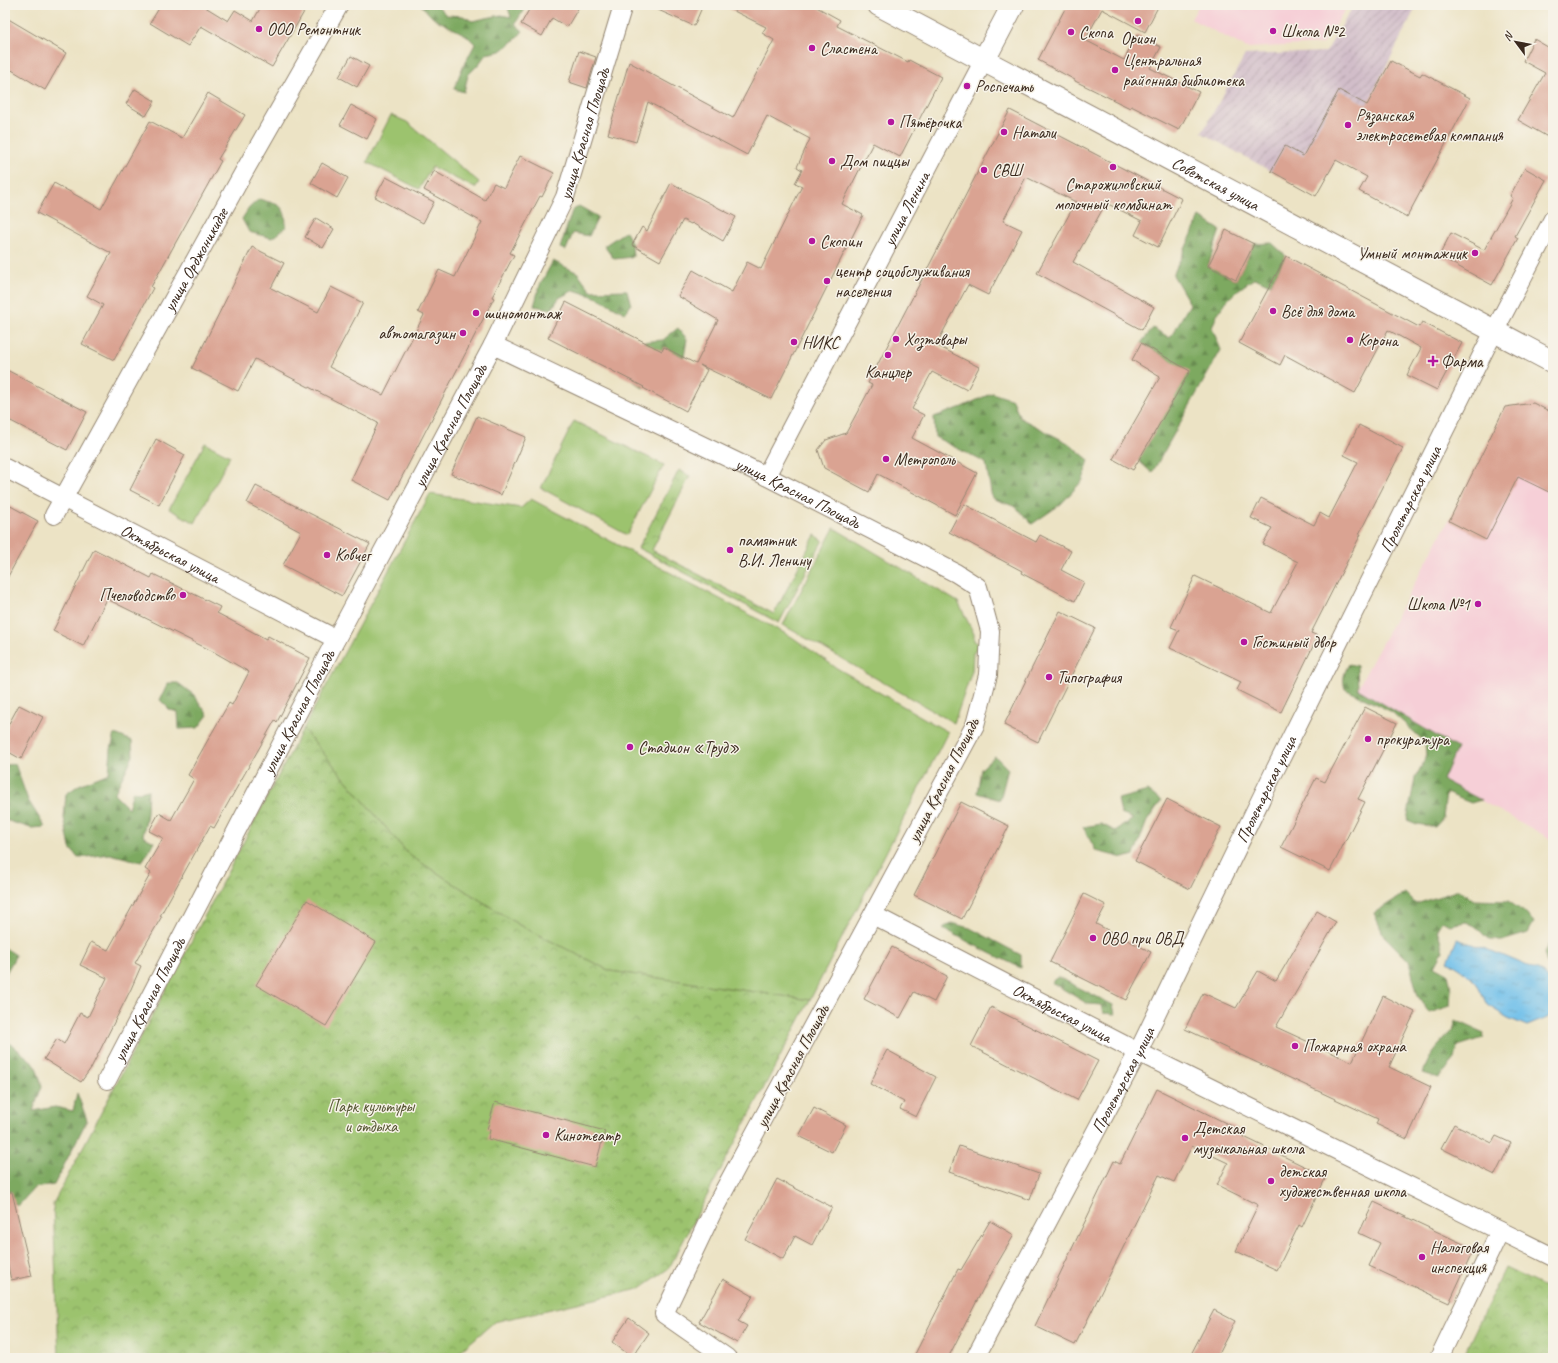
<svg xmlns="http://www.w3.org/2000/svg" width="1558" height="1363" viewBox="0 0 1558 1363" font-family="Caveat,sans-serif">
<style>
.built{fill:#f6cfd7}
.industrial{fill:url(#industrial-furrows)}
.grass{fill:#9cc36e;stroke:#6c7646}
.forest{fill:url(#forest-firs);stroke:#5c6a40}
.park{fill:url(#park-crowns);stroke:#6c7646}
.water{fill:url(#water-ripples);stroke:#547484}
.building{fill:#daa392}
.lines{fill:none;stroke-linecap:round;stroke-linejoin:round}
.street-casing{stroke:#948672;stroke-width:20}
.secondary-casing{stroke:#948672;stroke-width:24}
.street{stroke:#fff;stroke-width:18}
.secondary{stroke:#fff;stroke-width:22}
.poi-dot{fill:#b5179e;stroke:#f7f3e8;stroke-width:1.5}
.labels{text-anchor:middle;stroke-width:3;stroke-linejoin:round;paint-order:stroke}
.poi-label{font-size:17px;fill:#3b2a1e;stroke:#f7f3e8;text-anchor:start}
.street-label{font-size:17px;fill:#3b2a1e;stroke:#f7f3e8}
.park-label{font-size:17px;fill:#585836;stroke:#f7f3e8}
</style>
<defs>
<pattern id="industrial-furrows" width="10" height="10" patternUnits="userSpaceOnUse"><rect width="10" height="10" fill="#d1bdc9"/><path d="M-1 1l2-2M0 10L10 0M9 11l2-2" fill="none" stroke="#ab9aa3"/></pattern>
<pattern id="forest-firs" width="22" height="20" patternUnits="userSpaceOnUse"><rect width="22" height="20" fill="#7da961"/><path d="M5 1l3.5 6h-7zM16 11l3.5 6h-7z" fill="#688a4f"/></pattern>
<pattern id="park-crowns" width="20" height="18" patternUnits="userSpaceOnUse"><rect width="20" height="18" fill="#9cc36e"/><path d="M2 6a3 3 0 1 1 6 0M12 15a3 3 0 1 1 6 0" fill="none" stroke="#809f5a"/></pattern>
<pattern id="water-ripples" width="26" height="14" patternUnits="userSpaceOnUse"><rect width="26" height="14" fill="#6ebfea"/><path d="M2 4q2-2 4 0t4 0M15 11q2-2 4 0t4 0" fill="none" stroke="#5c9bbd"/></pattern>
</defs>
<rect width="100%" height="100%" fill="#f7f3e8"/>
<filter id="ink" filterUnits="userSpaceOnUse"><feTurbulence type="fractalNoise" baseFrequency=".025" numOctaves="2"/><feDisplacementMap in="SourceGraphic" scale="8" xChannelSelector="R" yChannelSelector="G"/><feConvolveMatrix kernelMatrix="1 2 1 2 8 2 1 2 1" color-interpolation-filters="sRGB"/></filter>
<filter id="wash" filterUnits="userSpaceOnUse"><feTurbulence type="fractalNoise" baseFrequency=".012" numOctaves="4" result="noise"/><feDisplacementMap in="SourceGraphic" scale="16" xChannelSelector="R" yChannelSelector="G"/><feGaussianBlur stdDeviation="0.9" result="paint"/><feColorMatrix in="noise" values="0 0 0 0 0 0 0 0 0 0 0 0 0 0 0 0 0 1.4 0 .05"/><feComposite in="paint" operator="in"/></filter>
<g filter="url(#wash)">
<rect width="100%" height="100%" fill="#ece3c5"/>
<path class="built" d="M1199,5h149l-25,39 -76,4 -56,-29z
M1533,406l20,9v425l-110,-60 14,-32 -100,-59 92,-169z"/>
<path class="industrial" d="M1354,5h63l-50,100 -28,-15 -36,66 -18,-10 -14,25 -69,-38 43,-78 81,-3z"/>
<path class="grass" d="M391,115l16,7 72,60 -4,6 -43,-21 -13,22 -52,-27z
M574,421l90,44 -37,70 -86,-47z
M205,443l25,13 -35,67 -26,-14z
M430,494l91,14 10,-9 261,138 43,30 113,65 -138,268 -200,-29 -91,-46 -110,-70 -106,-126z
M834,528l124,74 16,32v7l5,3 -6,9 -1,18 -18,52 -171,-98z"/>
<path class="forest" d="M421,5h16l9,10 17,1 9,5 29,-6 10,2 -4,-12h20l-12,19 8,7 -8,9 -14,11 -15,3 -7,10 -11,11 -4,17 -10,-3 7,-18 14,-27 -9,-9 -33,-17z
M259,199c19,6 27,4 27,28l-14,11 -23,-6 -7,-13 7,-11z
M579,206l19,11 -9,19 -16,-3 -7,17 -6,-2 12,-37z
M1200,217l20,13 -12,36 28,14 18,-36 18,-1 14,13 -16,29 -15,-7c-21,14 -35,25 -43,50l9,22 -69,123 -14,-13 51,-89 -48,-28 12,-15 17,10 20,-34 -17,-29z
M626,231l6,14 1,12 -19,2 -10,-13z
M553,261l25,12 13,18 36,-1 4,15 -6,8 -27,-15 -24,-8 -15,8 -7,11 -18,-3 6,-21z
M678,328l9,11 -3,18 -20,-10 -21,41 -17,-12 15,-34 22,-2z
M992,393l21,7 7,18 48,25 21,17 -6,20 -22,24 -29,20 -16,-17 -24,-9 -6,-35 -51,-26 -1,-20 28,-10z
M1349,664l8,2 1,23 99,59 -14,32 38,20 -10,3 -25,-10 -3,25 -8,9 -18,-3 -10,-4 8,-42 11,-20 -1,-16 -33,-30 -47,-23c-3,-10 -1,-16 4,-25z
M168,683h10l16,12 14,20 -10,13 -19,1 -1,-17 -8,-2 -10,-10z
M115,734l17,7 1,15 -19,38 14,14 5,-17 7,1 8,-2 -1,23 -4,23 11,6 -12,20 -32,-8 -32,4 -8,-10 -6,-30 2,-24 13,-9 30,-12 2,-24z
M995,756l13,13 -8,31 -23,-7 4,-24z
M15,764l13,36 17,27 -14,1 -26,-8v-55z
M1148,791l13,10 -14,20 -13,34 -11,3 -27,-7 -13,-24 18,-3 14,7 18,-12 -12,-5 -3,-15z
M1459,890l15,10 34,1 16,11 10,10 -6,11 -23,7h-16l-14,-14 -9,-4 -17,3 -7,-4 -5,8 6,22 -8,15 13,7 3,16 -1,17 -21,7 -11,-17 -9,-35 -25,-25 -10,-23 31,-20 11,11z
M951,923l19,5 51,27v13l-49,-24 -29,-16z
M1553,937v31l-5,-2 -4,-14z
M5,948l11,7 -11,20z
M1058,977l55,28 2,9 -12,-1 -2,-8 -13,-1 -37,-22z
M1455,1020l29,13 -1,5 -25,8 -3,13 -16,19 -16,-5c8,-21 15,-28 31,-43z
M5,1039l30,25 7,22 -9,25 22,-4 18,4 4,-18 10,27 -33,65 -20,3 -16,18 -13,-8v-17l2,-12 -2,-2z"/>
<path class="park" d="M679,470l11,6 -38,74 122,64 41,-79 8,5 -44,83 -141,-75z
M303,729l106,126 110,70 91,46 200,29 -141,268 -30,21 -145,33 -38,33 -41,3h-356l-6,-154z
M1505,1268l48,23v67h-91z"/>
<path class="water" d="M1457,939l40,14 45,19 11,16v25l-6,5 -20,8 -19,-8 -21,-13 -10,-21 -12,-12 -17,-11z"/>
<g id="blocks">
<path class="building" d="M161,5h41l26,16 7,-11 18,11 9,-16h29l13,7 -32,55 -71,-41 -13,20 -38,-23z
M529,5h51l-13,22 -15,-9 -10,18 -21,-12 10,-18z
M647,5h56l-9,21z
M722,5h91l27,15 -3,6 71,36 1,-2 32,17 -41,80 -27,-14 -31,61 21,11 -92,184 -71,-34 7,5 -21,41 -43,-23 1,-1 -96,-49 18,-36 96,49 2,-4 32,17 22,-44 -40,-24 15,-26 39,22 15,-30 14,7 41,-83 -7,-3 7,-13 -5,-3 13,-28 -43,-23 -20,39 -99,-53 -12,40 -28,-8 21,-72 104,56 41,-78 -12,-7 4,-6z
M1067,5h92l-14,27 -43,-23 -17,31 39,20 13,-25 24,12 -11,21 49,24 -20,38 -48,-24 -1,2 -55,-27v-1l-37,-20z
M5,17l61,36 -21,37 -40,-24z
M1534,39l19,11v90l-35,-20 27,-47 -22,-12z
M579,51l17,6 -9,31 -18,-6z
M351,56l18,10 -12,21 -18,-10z
M1391,61l29,15 2,-3 48,25 -63,119 -48,-26 8,-14 -31,-17 -20,36 -45,-25 14,-25 18,10 36,-66 28,15z
M135,89l20,12 -9,15 -20,-12z
M208,93l37,22 -27,44 3,2 -70,126 2,1 -39,72 -32,-16 21,-39 -16,-9 24,-43 -74,-40 17,-30 47,26 49,-88 32,17z
M351,105l26,14 -10,20 -27,-14z
M1010,110l172,89 -24,48 -23,-12 7,-14 -36,-18 -33,59 81,45 -12,23 -105,-57 39,-71 -50,-25 -23,44 19,9 -34,65 -20,-10 -32,60 43,22 -12,23 -35,-18 -20,37 12,6 -12,23 65,35 -22,42 -77,-41 -9,18 -45,-24 -6,-18 8,-10 20,-7 26,-48 -4,-2z
M520,156l34,17 -12,24 -2,-1 -30,57 4,2 -22,42 2,1 -104,202 -39,-20 27,-57 -123,-64 -17,32 -46,-23 60,-121 32,16 -13,25 47,24 13,-25 32,16 -34,64 54,28 41,-80 -6,-3 21,-42 16,7 27,-55 -58,-32 10,-19 51,29 9,-17 10,5z
M322,163l26,15 -11,20 -26,-15z
M1525,168l21,12 -31,56 3,2 -26,47 -53,-29 12,-23 33,17 29,-52 -3,-2z
M386,177l48,25 -11,21 -48,-26z
M671,183l65,34 -13,24 -31,-18 -1,1 -8,-4 -23,41 -28,-16 10,-18 5,4z
M316,218l18,11 -11,19 -18,-11z
M1226,230l28,14 -18,36 -28,-14z
M1286,256l133,71 3,-5 40,21 -25,47 -30,-15 14,-27 -33,-18 -33,63 -70,-38 -5,10 -41,-22z
M1141,343l49,28 -57,99 -20,-11 47,-82 -28,-17z
M5,369l82,43 -20,38 -62,-32z
M1533,403l20,10v81l-35,-17 -32,63 -37,-19 56,-114z
M477,416l49,21 -25,58 -50,-21z
M1359,425l44,23 -44,86h2l-50,99 7,3 -37,76 -44,-22 4,-8 -71,-34 9,-18 -8,-3 24,-51 76,37 27,-51 -35,-18 9,-16 -21,-10 10,-20 53,27 6,-12 9,5 29,-56 -14,-7z
M156,439l29,16 -26,50 -29,-15z
M256,486l114,58 -28,52 -59,-31 18,-33 -54,-29z
M5,503l33,18 -33,61z
M964,504l72,38 4,-7 31,16 -10,19 23,12 -9,19 -54,-28 1,-2 -73,-39z
M94,549l57,29 2,-4 67,33 -3,6 49,26 2,-3 42,22 -33,64 -2,-2 -61,108 -4,-2 -50,90h2l-27,47 6,3 -10,23 -40,79 -10,14 -37,-23 13,-20 7,5 16,-31 8,4 19,-39 -27,-13 11,-23 17,8 43,-77 -6,-4 18,-31 -14,-7 10,-18 12,7 23,-41 -6,-4 41,-72 3,2 17,-33 -35,-20 -107,-53 -24,47 -30,-15z
M1060,611l35,17 -57,114 -34,-17z
M19,705l24,12 -22,42 -16,-9v-19z
M1365,707l32,16 -39,76 7,3 -35,69 -49,-24 35,-69 9,4z
M1167,799l54,28 -31,62 -55,-28z
M961,802l48,24 -47,93 -48,-24z
M1084,894l22,11 -10,19 55,28 -25,48 -76,-38z
M307,900l69,42 -50,84 -70,-41z
M1317,911l19,11 -60,105 76,35 31,-66 32,16 -26,55 42,20 -24,52 -31,-15 2,-5 -193,-90 18,-36 33,15 22,-37 18,10z
M892,947l55,29 -13,26 -20,-10 -14,26 -36,-19z
M991,1007l107,54 -21,39 -106,-54z
M887,1050l49,27 -20,40 -16,-8 4,-7 -34,-18 6,-12h-1z
M1157,1089l83,41 -2,4 88,43 -24,50 -3,-2 -22,45 -41,-19 22,-46 -41,-20 11,-22 -36,-17 -18,36 -15,-7 -84,170 -40,-19 79,-165 6,3z
M495,1102l110,29 -10,36 -107,-28 2,-9 -3,-1z
M814,1108l32,17 -14,27 -33,-16z
M1454,1124l38,19 4,-7 15,7 -16,32 -54,-27z
M959,1146l80,28 -9,26 -81,-28z
M777,1179l55,28 -20,38 -17,-9 -12,23 -38,-20z
M5,1192h7l20,84 -21,4 -6,-28z
M1374,1202l100,47 -25,54 -80,-37 11,-23 -21,-10z
M990,1221l24,14 -28,48 -38,75h-35l45,-89 3,1z
M723,1279l30,17 -15,25 9,5 -10,17 -38,-21z
M1214,1310l21,11 -19,37h-27z
M629,1318l20,15 -17,24 -20,-15z"/>
</g>
</g>
<g filter="url(#ink)">
<use href="#blocks" fill-opacity="0" stroke="#948672" stroke-width="1"/>
<g class="lines">
<g class="street-casing">
<g id="street">
<path id="s1" d="M493,345l273,131 190,97 22,14 12,44 -2,44 -13,50 -261,484 -50,105 63,44"/>
<path id="s2" d="M5,468l331,171"/>
<path id="s3" d="M766,476l218,-416"/>
<path id="s4" d="M54,515l191,-345 94,-165"/>
<path id="s5" d="M873,915l265,137 415,205"/>
<path id="s6" d="M107,1080l229,-441 157,-294 72,-148 58,-192"/>
<path id="s7" d="M975,1358l163,-306 135,-278 212,-425 68,-130"/>
<path d="M1439,1358l61,-127"/>
</g>
</g>
<g class="secondary-casing">
<g id="secondary">
<path id="s8" d="M879,5l674,357"/>
<path d="M984,60l29,-55"/>
</g>
</g>
<use href="#street" class="street"/>
<use href="#secondary" class="secondary"/>
</g>
</g>
<g class="poi-dot">
<circle cx="1138" cy="21" r="4"/>
<circle cx="259" cy="29" r="4"/>
<circle cx="1273" cy="31" r="4"/>
<circle cx="1071" cy="32" r="4"/>
<circle cx="812" cy="48" r="4"/>
<circle cx="1115" cy="70" r="4"/>
<circle cx="967" cy="86" r="4"/>
<circle cx="891" cy="122" r="4"/>
<circle cx="1348" cy="125" r="4"/>
<circle cx="1004" cy="132" r="4"/>
<circle cx="832" cy="161" r="4"/>
<circle cx="1113" cy="167" r="4"/>
<circle cx="984" cy="170" r="4"/>
<circle cx="812" cy="241" r="4"/>
<circle cx="1475" cy="253" r="4"/>
<circle cx="827" cy="281" r="4"/>
<circle cx="1273" cy="311" r="4"/>
<circle cx="476" cy="313" r="4"/>
<circle cx="463" cy="333" r="4"/>
<circle cx="896" cy="339" r="4"/>
<circle cx="1350" cy="340" r="4"/>
<circle cx="794" cy="342" r="4"/>
<circle cx="888" cy="355" r="4"/>
<path d="M1431 355h4v4h4v4h-4v4h-4v-4h-4v-4h4z"/>
<circle cx="886" cy="459" r="4"/>
<circle cx="730" cy="550" r="4"/>
<circle cx="327" cy="555" r="4"/>
<circle cx="183" cy="595" r="4"/>
<circle cx="1478" cy="604" r="4"/>
<circle cx="1244" cy="642" r="4"/>
<circle cx="1049" cy="677" r="4"/>
<circle cx="1368" cy="739" r="4"/>
<circle cx="630" cy="747" r="4"/>
<circle cx="1093" cy="938" r="4"/>
<circle cx="1295" cy="1046" r="4"/>
<circle cx="546" cy="1135" r="4"/>
<circle cx="1185" cy="1138" r="4"/>
<circle cx="1271" cy="1181" r="4"/>
<circle cx="1422" cy="1257" r="4"/>
</g>
<g class="labels">
<g class="poi-label">
<text x="267" y="35">ООО Ремонтник</text>
<text x="1281" y="37">Школа №2</text>
<text x="1079" y="38">Скопа</text>
<text x="1138" y="44" text-anchor="middle">Орион</text>
<text x="820" y="54">Сластена</text>
<text x="1123" y="66">Центральная<tspan x="1123" dy="20">районная библиотека</tspan></text>
<text x="975" y="92">Роспечать</text>
<text x="1356" y="121">Рязанская<tspan x="1356" dy="20">электросетевая компания</tspan></text>
<text x="899" y="128">Пятёрочка</text>
<text x="1012" y="138">Натали</text>
<text x="840" y="167">Дом пиццы</text>
<text x="992" y="176">СВШ</text>
<text x="1113" y="190" text-anchor="middle">Старожиловский<tspan x="1113" dy="20">молочный комбинат</tspan></text>
<text x="820" y="247">Скопин</text>
<text x="1467" y="259" text-anchor="end">Умный монтажник</text>
<text x="835" y="277">центр соцобслуживания<tspan x="835" dy="20">населения</tspan></text>
<text x="1281" y="317">Всё для дома</text>
<text x="484" y="319">шиномонтаж</text>
<text x="455" y="339" text-anchor="end">автомагазин</text>
<text x="904" y="345">Хозтовары</text>
<text x="1358" y="346">Корона</text>
<text x="802" y="348">НИКС</text>
<text x="1441" y="367">Фарма</text>
<text x="888" y="378" text-anchor="middle">Канцлер</text>
<text x="894" y="465">Метрополь</text>
<text x="738" y="546">памятник<tspan x="738" dy="20">В.И. Ленину</tspan></text>
<text x="335" y="561">Ковчег</text>
<text x="175" y="601" text-anchor="end">Пчеловодство</text>
<text x="1470" y="610" text-anchor="end">Школа №1</text>
<text x="1252" y="648">Гостиный двор</text>
<text x="1057" y="683">Типография</text>
<text x="1376" y="745">прокуратура</text>
<text x="638" y="753">Стадион «Труд»</text>
<text x="1101" y="944">ОВО при ОВД</text>
<text x="1303" y="1052">Пожарная охрана</text>
<text x="1193" y="1134">Детская<tspan x="1193" dy="20">музыкальная школа</tspan></text>
<text x="554" y="1141">Кинотеатр</text>
<text x="1279" y="1177">детская<tspan x="1279" dy="20">художественная школа</tspan></text>
<text x="1430" y="1253">Налоговая<tspan x="1430" dy="20">инспекция</tspan></text>
</g>
<g class="street-label">
<text dy="6" stroke="none"><textPath href="#s6" startOffset="1061">улица Красная Площадь</textPath></text>
<text dy="6" stroke="none"><textPath href="#s8" startOffset="381">Советская улица</textPath></text>
<text dy="6" stroke="none"><textPath href="#s3" startOffset="302">улица Ленина</textPath></text>
<text dy="6" stroke="none"><textPath href="#s4" startOffset="292">улица Орджоникидзе</textPath></text>
<text dy="6" stroke="none"><textPath href="#s6" startOffset="739">улица Красная Площадь</textPath></text>
<text dy="6" stroke="none"><textPath href="#s1" startOffset="339">улица Красная Площадь</textPath></text>
<text dy="6" stroke="none"><textPath href="#s7" startOffset="963">Пролетарская улица</textPath></text>
<text dy="6" stroke="none"><textPath href="#s2" startOffset="186">Октябрьская улица</textPath></text>
<text dy="6" stroke="none"><textPath href="#s6" startOffset="415">улица Красная Площадь</textPath></text>
<text transform="translate(943 780) rotate(-63)" y="6">улица Красная Площадь</text>
<text dy="6" stroke="none"><textPath href="#s7" startOffset="639">Пролетарская улица</textPath></text>
<text dy="6" stroke="none"><textPath href="#s6" startOffset="91">улица Красная Площадь</textPath></text>
<text dy="6" stroke="none"><textPath href="#s5" startOffset="213">Октябрьская улица</textPath></text>
<text transform="translate(792 1066) rotate(-62)" y="6">улица Красная Площадь</text>
<text dy="6" stroke="none"><textPath href="#s7" startOffset="315">Пролетарская улица</textPath></text>
</g>
<g class="park-label">
<text x="371" y="1112">Парк культуры<tspan x="371" dy="20">и отдыха</tspan></text>
</g>
</g>
<rect width="1558" height="1363" fill="none" stroke="#f7f3e8" stroke-width="20"/>
<g transform="translate(1516 42) rotate(302)" stroke="#f7f3e8" stroke-width="3" paint-order="stroke">
<path d="M0-3L7 15L0 10L-7 15Z" fill="#3b2a1e"/>
<text y="-6" font-size="11" font-weight="bold" text-anchor="middle" fill="#3b2a1e">N</text>
</g>
</svg>
